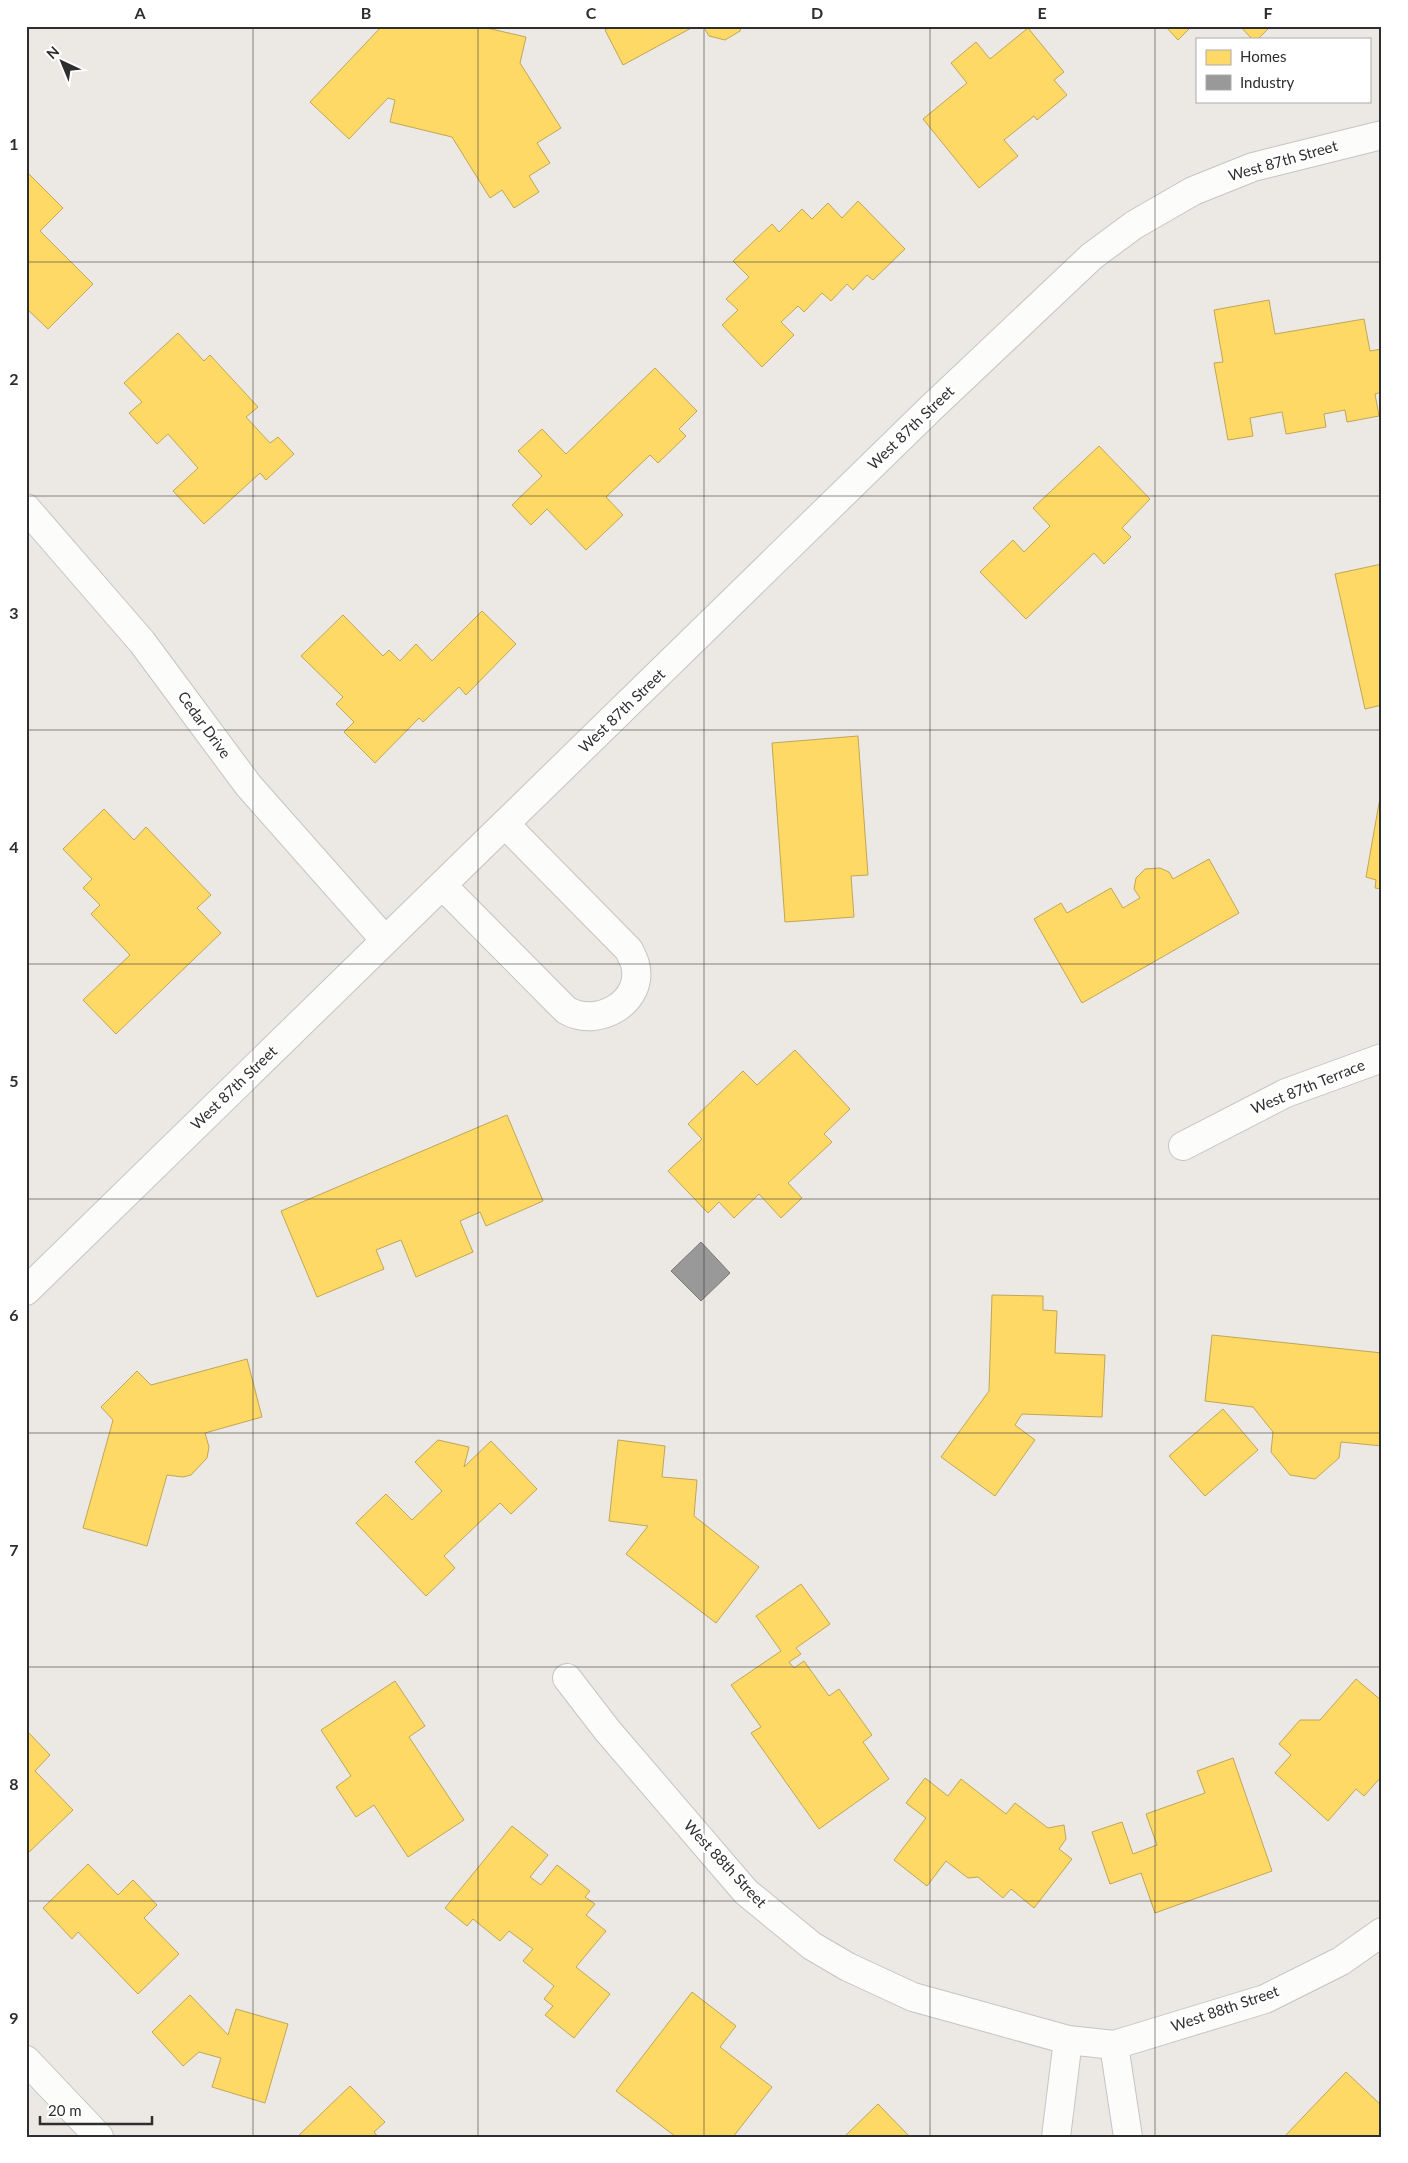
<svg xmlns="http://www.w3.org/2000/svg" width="1408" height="2163" viewBox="0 0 1408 2163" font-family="Lato,sans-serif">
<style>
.homes{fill:#ffd966;stroke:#c0a655}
.industry{fill:#999;stroke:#797979}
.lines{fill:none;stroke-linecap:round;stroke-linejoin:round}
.minor-casing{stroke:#c5c4c5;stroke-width:30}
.minor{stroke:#fcfcfb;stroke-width:28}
.grid{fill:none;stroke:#2e2e2e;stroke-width:1;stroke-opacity:0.55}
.labels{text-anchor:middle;stroke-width:5;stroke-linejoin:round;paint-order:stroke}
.street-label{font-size:15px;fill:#2e2e2e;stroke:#fff}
.neatline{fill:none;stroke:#2e2e2e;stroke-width:2}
.grid-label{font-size:16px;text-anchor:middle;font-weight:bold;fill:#2e2e2e}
</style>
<rect width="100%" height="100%" fill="#ece8e4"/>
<path class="homes" d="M382,26h96l48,11 -6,26 41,65 -24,15 13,20 -21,13 10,16 -25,16 -12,-18 -12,8 -38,-61 -62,-15 5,-22 -7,-2 -39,41 -39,-37z
M612,26h83l-72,39 -18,-35z
M703,26h38l-1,5 -15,9 -16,-4z
M1165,26h27l-14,14z
M1240,26h31l-13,13h-6z
M1028,28l36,44 -10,8 13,15 -30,25 -3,-4 -30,24 14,16 -39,32 -56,-69 44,-36 -16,-20 25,-21 14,17z
M29,174l34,34 -23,23 53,53 -45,45 -22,-21v-131z
M858,201l47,48 -32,31 -6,-5 -14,15 -6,-6 -16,17 -9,-8 -18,19 -6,-6 -17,16 13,13 -32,32 -40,-42 16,-15 -12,-11 23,-22 -16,-16 39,-37 7,8 23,-23 10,10 16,-16 14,15z
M1269,300l6,34 89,-15 6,32 12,-2v43l-7,2 4,22 -32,6 -2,-12 -21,4 2,13 -40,7 -4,-22 -32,6 3,18 -25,4 -14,-77 9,-1 -9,-52z
M178,333l26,28 6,-6 48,52 -12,10 24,26 8,-6 16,17 -28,26 -6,-7 -56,51 -31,-33 25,-23 -30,-34 -11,10 -28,-31 13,-11 -18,-19z
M655,368l42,43 -18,18 7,7 -28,27 -8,-8 -44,42 17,18 -37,35 -39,-41 -16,16 -19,-20 30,-29 -24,-25 24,-22 24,25z
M1099,446l51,53 -28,29 9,9 -27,27 -10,-11 -68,66 -46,-47 33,-32 11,12 26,-26 -17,-18z
M1382,564v141l-17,4 -30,-135z
M482,611l34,33 -50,51 -7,-8 -36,35 -4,-4 -44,45 -31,-31 10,-10 -18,-18 7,-7 -42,-41 42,-41 40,41 6,-6 11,11 16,-17 16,17z
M858,736l10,139 -17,1 3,41 -69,5 -13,-179z
M1381,792h1v97l-7,-1 1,-8 -10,-3z
M104,809l30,31 12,-13 65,68 -14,13 24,25 -105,101 -33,-34 47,-45 -39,-41 9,-9 -17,-17 9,-9 -29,-30z
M1209,859l30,54 -157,90 -48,-84 27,-16 6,10 44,-25 12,20 17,-10 -6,-9 2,-11 9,-9 15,-1 9,4 4,7z
M795,1050l55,59 -26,25 8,8 -44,41 14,15 -21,20 -22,-24 -25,24 -15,-16 -11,11 -40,-42 34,-32 -14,-15 55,-53 14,14z
M507,1115l36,86 -57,25 -6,-14 -20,9 13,31 -57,25 -15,-37 -25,10 8,19 -67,28 -36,-86z
M992,1295l51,1v14l14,1 -2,42 50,2 -3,62 -80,-3 -7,11 20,15 -40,56 -54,-39 48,-66z
M1212,1335l170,18v93l-41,-4 -2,16 -24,21 -25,-4 -19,-23 2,-20 -20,-25 -48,-6z
M247,1359l15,58 -57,16 4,14 -2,11 -16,17 -8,2 -16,-2 -20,71 -64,-18 30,-108 -12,-13 36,-36 14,14z
M1223,1409l35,41 -53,46 -36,-40z
M438,1440l31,7 -5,20 27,-26 46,48 -26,25 -11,-11 -56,53 11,12 -29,28 -70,-73 30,-29 26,26 30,-29 -27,-29z
M618,1440l47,6 -3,31 35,3 -3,36 65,51 -43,56 -90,-69 22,-28 -39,-5z
M801,1584l29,40 -34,24 5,6 -12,8 5,6 10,-7 25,35 10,-7 33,46 -9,7 26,37 -70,50 -68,-96 10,-6 -30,-42 50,-34 -25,-35z
M1356,1679l26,22v75l-18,20 -8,-7 -28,32 -53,-48 16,-18 -12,-11 21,-24h20z
M395,1681l30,45 -16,11 55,83 -56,37 -34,-52 -18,12 -20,-30 15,-11 -30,-46z
M26,1730l24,25 -15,16 38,39 -47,45z
M1233,1758l39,113 -117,42 -14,-40 -31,11 -18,-52 30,-10 11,32 24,-9 -11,-31 59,-21 -8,-22z
M925,1778l23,18 13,-17 45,35 9,-11 33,25 16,-3 2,14 -7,10 13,10 -38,49 -23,-19 -8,9 -25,-21 -10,1 -22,-17 -19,25 -33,-26 32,-42 -20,-15z
M512,1826l36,29 -18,22 11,8 16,-20 33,26 -5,6 10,7 -9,11 20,16 -30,36 34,27 -36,44 -29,-23 8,-9 -9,-7 10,-13 -31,-25 10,-12 -24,-18 -9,10 -27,-22 -6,7 -22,-18z
M88,1864l30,31 15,-15 24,25 -13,13 35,36 -41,40 -60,-62 -6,7 -29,-31z
M692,1992l44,34 -16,21 52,40 -39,50h-57l-60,-46z
M190,1995l38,40 8,-26 52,15 -23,79 -53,-16 9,-29 -22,-6 -16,14 -31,-34z
M1346,2072l36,34v31h-98z
M350,2086l35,36 -11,10 4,5h-81z
M878,2104l32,33h-66z"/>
<path class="industry" d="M701,1242l29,31 -29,28 -30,-30z"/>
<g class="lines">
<g class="minor-casing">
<path id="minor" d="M26,508l116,134 106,143 137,155
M443,886l123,124c31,19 79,-8 69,-46 -1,-4 -4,-9 -6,-14l-123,-125
M1183,1146l103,-53 96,-35
M26,1291l905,-883 161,-152 42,-31 59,-34 60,-24 129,-32
M567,1678l40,52 139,162 66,54 36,21 65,30 155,43 46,5 151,-46 76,-38 41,-29
M1114,2045l14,92
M26,2060l73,77
M1056,2137l12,-97"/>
</g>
<use href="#minor" class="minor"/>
</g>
<path class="grid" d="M253,26v2111M478,26v2111M704,26v2111M930,26v2111M1155,26v2111M26,262h1356M26,496h1356M26,730h1356M26,964h1356M26,1199h1356M26,1433h1356M26,1667h1356M26,1901h1356"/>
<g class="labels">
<g class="street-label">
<text transform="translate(1283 161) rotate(-16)" y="5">West 87th Street</text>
<text transform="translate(911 428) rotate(-44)" y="5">West 87th Street</text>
<text transform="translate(622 711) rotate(-44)" y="5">West 87th Street</text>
<text transform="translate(204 725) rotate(54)" y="5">Cedar Drive</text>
<text transform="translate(1308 1087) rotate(-22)" y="5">West 87th Terrace</text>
<text transform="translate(234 1088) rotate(-44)" y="5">West 87th Street</text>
<text transform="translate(725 1864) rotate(47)" y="5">West 88th Street</text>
<text transform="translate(1225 2009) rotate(-19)" y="5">West 88th Street</text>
</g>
</g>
<rect width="1408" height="2163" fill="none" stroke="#ffffff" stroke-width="55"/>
<rect x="1196" y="38" width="175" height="65" fill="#ffffff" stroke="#ababab"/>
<rect x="1206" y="50" width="25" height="15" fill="#ffd966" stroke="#ababab"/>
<text x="1240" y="62" font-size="15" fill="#2e2e2e">Homes</text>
<rect x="1206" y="75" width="25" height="15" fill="#999999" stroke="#ababab"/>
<text x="1240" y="88" font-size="15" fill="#2e2e2e">Industry</text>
<g transform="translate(62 62) rotate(316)" stroke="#ffffff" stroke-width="4" paint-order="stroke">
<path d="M0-4L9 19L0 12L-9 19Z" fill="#2e2e2e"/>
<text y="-8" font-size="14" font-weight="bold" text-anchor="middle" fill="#2e2e2e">N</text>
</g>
<path d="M40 2116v8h112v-8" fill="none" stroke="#2e2e2e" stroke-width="2.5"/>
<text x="48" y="2116" font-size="15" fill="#2e2e2e" stroke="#ffffff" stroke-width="4" paint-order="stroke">20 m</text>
<rect x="28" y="28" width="1352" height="2108" class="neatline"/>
<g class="grid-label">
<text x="140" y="19">A</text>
<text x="366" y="19">B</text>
<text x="591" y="19">C</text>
<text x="817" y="19">D</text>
<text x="1042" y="19">E</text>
<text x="1268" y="19">F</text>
<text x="14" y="150">1</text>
<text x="14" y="385">2</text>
<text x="14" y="619">3</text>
<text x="14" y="853">4</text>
<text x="14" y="1087">5</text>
<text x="14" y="1321">6</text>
<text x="14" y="1556">7</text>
<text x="14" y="1790">8</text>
<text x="14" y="2024">9</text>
</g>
</svg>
